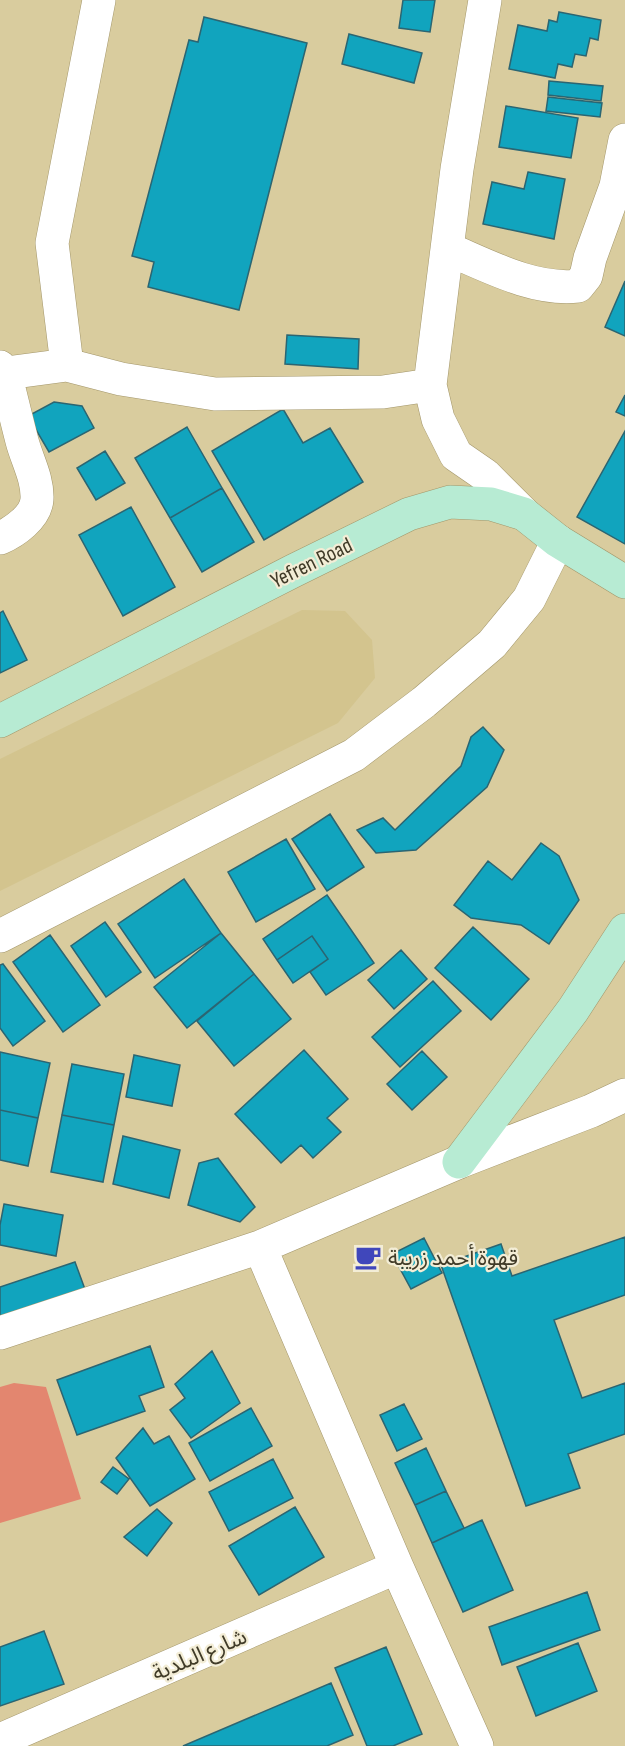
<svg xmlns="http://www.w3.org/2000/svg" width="625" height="1746" viewBox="0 0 625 1746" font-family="'Sofia Sans Condensed','Noto Sans Arabic',sans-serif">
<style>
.built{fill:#d3c48e}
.green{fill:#e3866f}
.building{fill:#11a4be;stroke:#2b6572;stroke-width:1.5}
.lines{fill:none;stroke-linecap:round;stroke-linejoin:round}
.minor-casing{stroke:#a3966a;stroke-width:34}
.secondary-casing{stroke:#a3966a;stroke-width:34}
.minor{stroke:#fff;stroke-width:33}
.secondary{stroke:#b7ebd3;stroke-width:33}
.labels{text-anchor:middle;stroke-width:4.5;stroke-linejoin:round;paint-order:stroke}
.street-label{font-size:22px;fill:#403b28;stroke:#f3edd6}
.poi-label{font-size:22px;fill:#403b28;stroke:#f3edd6;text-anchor:start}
</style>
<rect width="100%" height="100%" fill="#d9cc9e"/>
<path class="built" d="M302,610l43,1 27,29 3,38 -37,45 -338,168v-132z"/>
<path class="green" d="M14,1383l32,4 35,112 -81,24v-136z"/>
<path class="building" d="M403,0h32l-5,32 -31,-4z
M559,12l42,8 -3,20 -8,-2 -4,18 -11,-2 -3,13 -14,-3 -3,14 -46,-9 9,-44 29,6 2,-11 8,2z
M204,17l103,26 -68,267 -91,-23 6,-25 -22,-6 57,-216 9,2z
M349,34l73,19 -8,30 -72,-19z
M549,81l54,5 -2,15 -53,-6z
M548,97l54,6 -2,14 -54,-6z
M506,106l72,12 -7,40 -72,-11z
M528,172l37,7 -11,60 -71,-15 9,-42 32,7z
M625,281v55l-20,-9z
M287,335l72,4 -1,30 -73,-5z
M625,395v21l-9,-4z
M54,402l28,4 12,22 -45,24 -21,-36z
M283,409l20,34 27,-15 33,54 -99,58 -52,-89z
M187,427l35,61 -52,30 -35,-60z
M625,431v113l-48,-27z
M105,451l20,32 -29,17 -19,-32z
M222,488l32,54 -52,30 -32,-54z
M131,507l44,80 -52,29 -44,-81z
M3,611l24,49 -27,13v-60z
M483,727l21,23 -17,37 -71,63 -40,3 -19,-23 26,-12 12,12 66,-64 10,-29z
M330,814l34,53 -37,24 -35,-52z
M286,839l29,50 -59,33 -28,-50z
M541,843l18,13 20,44 -30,44 -28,-19 -50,-7 -17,-13 34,-44 24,19z
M184,879l37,54 -66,45 -37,-54z
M327,895l47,68 -48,32 -16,-23 18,-13 -16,-23 -35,24 -14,-21z
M105,922l36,50 -35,25 -35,-51z
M473,927l56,52 -38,41 -56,-52z
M221,933l33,41 -67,54 -33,-41z
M50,935l50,70 -37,27 -50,-70z
M312,936l16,23 -35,24 -16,-23z
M401,950l26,29 -33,30 -26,-29z
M3,964l42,57 -32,25 -13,-18v-63z
M254,974l37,45 -57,47 -37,-45z
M433,981l28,30 -61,56 -28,-30z
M304,1050l44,49 -21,19 14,14 -28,26 -12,-13 -20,18 -46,-49z
M422,1051l25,26 -35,33 -25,-26z
M0,1052l50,11 -12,55 -38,-8z
M134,1055l46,10 -8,41 -46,-9z
M72,1064l52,10 -10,51 -52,-10z
M0,1110l38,8 -10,48 -28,-6z
M62,1115l52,10 -11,57 -52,-10z
M123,1136l57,14 -11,48 -56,-14z
M218,1158l37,49 -15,15 -52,-17 11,-42z
M4,1204l59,11 -7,41 -56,-11v-20z
M625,1237v58l-71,25 28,78 43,-15v51l-57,20 12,34 -54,18 -85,-241 60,-21 11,32z
M424,1238l18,35 -31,16 -19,-35z
M75,1262l11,30 -86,28v-33z
M150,1346l14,41 -25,9 6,15 -68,24 -20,-55z
M212,1351l28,52 -49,35 -21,-28 15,-12 -10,-14z
M404,1404l18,35 -25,12 -17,-36z
M251,1408l21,38 -62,35 -21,-38z
M143,1428l11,16 15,-8 26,43 -45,27 -34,-48z
M426,1448l20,43 -31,14 -20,-42z
M273,1459l20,39 -64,33 -20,-39z
M113,1467l16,12 -12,15 -16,-12z
M446,1491l18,37 -32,15 -17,-38z
M295,1507l29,50 -65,38 -30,-49z
M157,1509l15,14 -25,33 -23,-19z
M482,1520l31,70 -50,22 -31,-69z
M587,1592l13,38 -98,35 -13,-38z
M44,1631l20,53 -64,22v-59z
M578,1643l19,48 -61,25 -19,-49z
M386,1647l36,87 -29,12h-26l-32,-78z
M331,1683l22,52 -26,11h-144z"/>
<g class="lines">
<g class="minor-casing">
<path id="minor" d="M485,0l-28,169 -27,216 8,34 18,36 29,20 39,39
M448,249c40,17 86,42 130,37l8,-10 4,-18 26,-72 9,-46
M67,365l-15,-122 47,-243
M0,367l5,6c6,23 11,45 17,68 5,19 16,38 15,58 -1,18 -23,33 -37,39
M0,374l67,-9 54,14 94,15 168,-2 47,-7
M0,936l354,-181 70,-53 68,-58 37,-45 29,-58
M260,1247l137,320 80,179
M0,1333l260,-86 199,-85 132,-51 34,-16
M0,1740l397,-173"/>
</g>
<g class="secondary-casing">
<path id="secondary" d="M0,721l293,-150 116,-57 41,-12 41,2 33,10 34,27 67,41
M459,1162l114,-152 52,-80"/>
</g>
<use href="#minor" class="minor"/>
<use href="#secondary" class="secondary"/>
</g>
<defs>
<g id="cafe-bare" transform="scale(2.07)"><path d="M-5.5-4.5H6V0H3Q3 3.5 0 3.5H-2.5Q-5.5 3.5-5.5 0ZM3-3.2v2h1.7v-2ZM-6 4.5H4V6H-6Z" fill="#4047bb" stroke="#f3edd6" stroke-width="2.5" paint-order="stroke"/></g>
</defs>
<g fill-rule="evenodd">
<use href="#cafe-bare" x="368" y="1257"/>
</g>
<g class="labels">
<g class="street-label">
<text transform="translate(311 562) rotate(-26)" y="8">Yefren Road</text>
<text transform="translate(199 1654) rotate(-23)" y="8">شارع البلدية</text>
</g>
<g class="poi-label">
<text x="388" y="1265">قهوة أحمد زريبة</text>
</g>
</g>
</svg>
